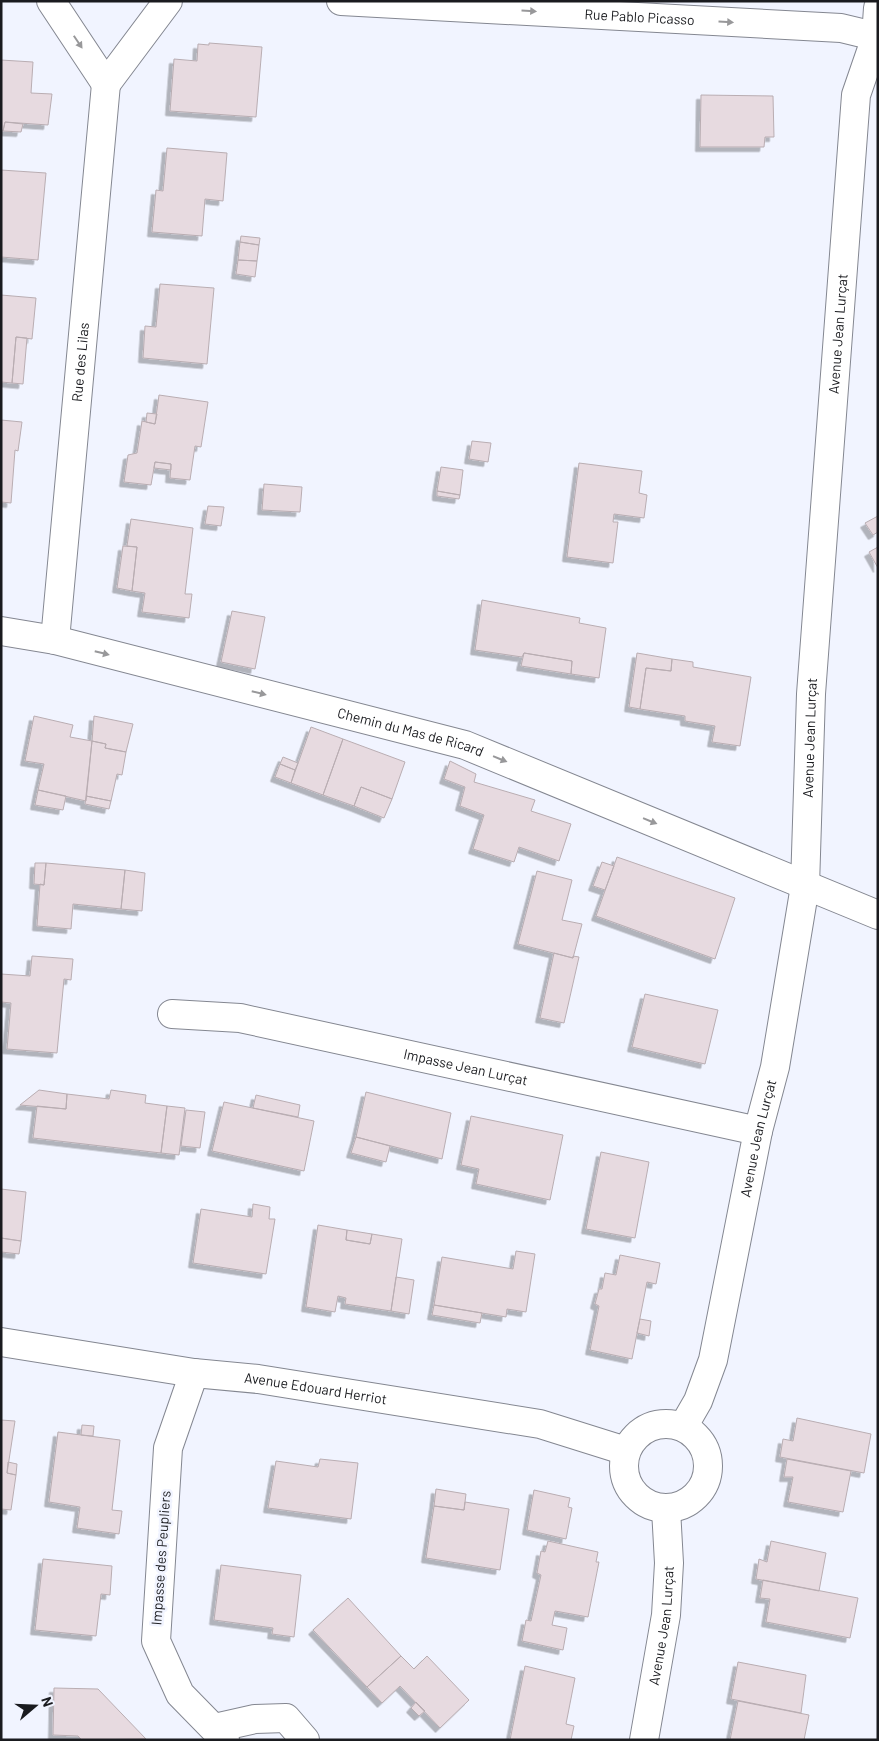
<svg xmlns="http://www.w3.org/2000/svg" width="879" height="1741" viewBox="0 0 879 1741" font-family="Barlow,sans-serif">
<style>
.building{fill:#e7dae0;stroke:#b9adb2;filter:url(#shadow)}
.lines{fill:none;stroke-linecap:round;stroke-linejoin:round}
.minor-casing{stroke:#848791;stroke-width:30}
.minor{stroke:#fff;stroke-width:28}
.oneway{fill:#98989a}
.labels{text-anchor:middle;stroke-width:5;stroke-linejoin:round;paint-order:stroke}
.street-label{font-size:14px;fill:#1a1b1f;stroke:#f1f4ff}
</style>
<defs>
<filter id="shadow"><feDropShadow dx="-4.5" dy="4.5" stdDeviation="0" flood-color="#0004"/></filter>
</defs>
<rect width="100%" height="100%" fill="#f1f4ff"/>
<path class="building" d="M209,43l53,4 -6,70 -86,-6 4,-52 23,2 1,-17 11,1z
M1,60l32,2 -2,31 21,1 -4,31 -43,-3 -2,9h-2z
M701,95l72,1 1,41h-9l-1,10h-64z
M5,122l18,2 -2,8 -18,-1z
M167,148l60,5 -4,48 -18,-2 -3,37 -50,-4 4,-42 7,1z
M1,170l45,3 -8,87 -37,-3z
M241,236l19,2 -1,7 -19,-3z
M240,242l19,3 -2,16 -19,-1z
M238,260l19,1 -2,16 -19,-3z
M160,284l54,4 -7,76 -64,-6 2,-32 11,1z
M1,295l35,3 -4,41 -16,-2 -4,46 -11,-1z
M16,337l11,1 -4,46 -11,-1z
M159,395l49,7 -7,45 -6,-1 -5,34 -20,-2 1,-14 -16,-2 -4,23 -27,-3 4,-27 9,-2 5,-32 13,3z
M147,413l10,1 -2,10 -9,-2z
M1,420l21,2 -4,29 -3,-1 -4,53 -10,-1z
M472,441l19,2 -3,19 -19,-3z
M155,462l16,2v6l-17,-2z
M579,463l63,8 -3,22 8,2 -3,23 -30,-4 -1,8h5l-5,41 -46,-6z
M441,467l22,3 -3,25 -23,-4z
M264,484l38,3 -2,25 -38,-2z
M437,491l23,4 -1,4 -22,-3z
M208,506l16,1 -3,19 -16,-2z
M878,516v16l-5,3 -8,-12z
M131,519l62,9 -8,66h7l-3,24 -47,-6 3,-19 -13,-2 5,-44 -10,-1z
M123,546l14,1 -5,44 -15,-3z
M878,547v21l-9,-16z
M482,600l98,18 -1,5 27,5 -7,50 -28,-4 1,-13 -48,-8 -2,4 -47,-7z
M232,611l33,6 -10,52 -34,-7z
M524,653l48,8 -1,13 -50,-8z
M637,653l35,6 -1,12 -25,-3 -6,41 -11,-2z
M672,659l21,3v5l58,10 -11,69 -28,-4 3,-16 -30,-5v-5l-45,-7 6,-41 25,3z
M34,716l39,9 -3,12 22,4 -6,60 -48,-11 6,-26 -19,-3z
M94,716l39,8 -7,28 -21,-4 1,-4 -14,-3z
M311,727l32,12 -20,56 -32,-12z
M343,739l62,23 -13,37 -31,-12 -7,19 -31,-11z
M92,741l14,3 -1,4 21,4 -4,23 -5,-1 -6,27 -25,-5z
M283,757l15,6 -3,7 -15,-6z
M450,761l26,13 -2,8 61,18 -4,11 40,13 -12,37 -40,-14 -5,15 -41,-13 11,-34 -24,-9 5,-19 -21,-8z
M280,764l15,6 -4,13 -16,-6z
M361,787l31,12 -8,19 -30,-12z
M38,790l28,6 -3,14 -28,-5z
M86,796l25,5 -2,8 -24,-5z
M617,857l118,41 -20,61 -119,-43z
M602,862l12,4 -9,24 -12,-4z
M35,863h11l-2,22 -10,-1z
M46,863l79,7 -4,39 -48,-5 -2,25 -34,-3 3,-42 4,1z
M125,870l20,3 -3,38 -21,-2z
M537,871l35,9 -10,40 20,4 -9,34 -55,-14z
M554,953l19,5v-2l6,1 -15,66 -24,-5z
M32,956l41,3 -2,21 -7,-1 -7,74 -50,-4 4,-46 -10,-1v-28l29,2z
M645,994l73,16 -13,54 -73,-17z
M39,1090l28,4 -1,15 -46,-4z
M111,1090l35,5 -1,8 22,3 -6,47 -128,-15 4,-32 29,3 1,-15 42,5z
M366,1092l85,21 -9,46 -86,-22z
M256,1095l44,10 -2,12 -45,-9z
M224,1102l90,19 -10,50 -92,-20z
M167,1106l18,2 -6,47 -18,-2z
M186,1110l19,2 -5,36 -19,-2z
M471,1116l92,19 -13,65 -74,-16 3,-15 -18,-4z
M356,1137l34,9 -4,16 -35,-9z
M601,1152l48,10 -14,76 -49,-9z
M1,1189l25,3 -5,49 -20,-3z
M253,1204l17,3 -1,12h6l-9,55 -73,-11 8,-54 51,8z
M318,1225l29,5 -1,10 24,4 2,-10 30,5 -11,72 -46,-7 1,-6 -8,-2 -3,16 -29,-5z
M347,1230l25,4 -2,10 -24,-4z
M1,1238l20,3 -2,13 -18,-2z
M516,1251l19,3 -9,58 -19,-3 -1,8 -72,-12 8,-48 71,12z
M620,1255l40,8 -4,21 -9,-2 -15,77 -42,-9 9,-44 -4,-2 4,-15h3l3,-16 11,2z
M396,1277l18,3 -5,34 -18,-3z
M434,1305l48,8 -2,10 -48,-8z
M640,1319l11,2 -2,15 -12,-3z
M797,1418l74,16 -7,39 -84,-16 3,-18 10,2z
M1,1420l14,1 -8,52 9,2 -5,35 -10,-1z
M82,1425l12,1 -1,10 -12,-1z
M58,1432l62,8 -8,70 10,1 -3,23 -42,-6 3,-21 -31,-5z
M320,1459l38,4 -7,56 -83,-11 8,-47 42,6z
M787,1459l64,12 -8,41 -55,-10 5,-25h-9z
M8,1462l9,2 -1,11 -9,-2z
M436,1489l30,5 -2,16 -30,-4z
M534,1490l36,8 -2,9 4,1 -6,31 -39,-9z
M465,1502l44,7 -9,61 -74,-12 8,-52 30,4z
M548,1541l50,11 -2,10h3l-11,55 -33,-6 -3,14 15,3 -4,22 -41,-9 4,-21 5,1 10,-46 -4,-2 4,-22 4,1z
M771,1541l55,12 -7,38 -63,-12 3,-20 8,3z
M43,1559l69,7 -2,29 -9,-1 -5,42 -61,-6z
M221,1565l80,10 -7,62 -22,-3 1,-6 -59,-8z
M763,1580l95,18 -8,40 -84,-16 4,-23 -10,-1z
M348,1598l53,58 -34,31 -54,-57z
M401,1656l13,13 13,-13 42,44 -29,28 -40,-42 -18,17 -15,-16z
M738,1662l68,13 -5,38 -70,-14z
M525,1666l50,12 -9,46 8,2 -3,14h-61z
M54,1688l44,1 48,50 -64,1 -4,-4 -25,-1z
M738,1701l71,14 -5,25h-74z
M416,1702l9,9 -6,5 -8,-8z"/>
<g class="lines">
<g class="minor-casing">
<g id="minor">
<path d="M51,1l55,83 62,-83"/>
<path id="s1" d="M341,1l500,27 37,9"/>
<path id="s2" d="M1,631l54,9 410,105 413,170"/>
<path id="s3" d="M55,640l51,-556"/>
<path id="s4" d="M172,1014l68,4 518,113"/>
<path id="s5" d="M1,1342l193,31 64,6 282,45 86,27"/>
<path d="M194,1373l-26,75 -12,193 24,53 45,46"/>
<circle cx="666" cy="1466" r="42"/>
<path id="s6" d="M683,1427l15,-26 15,-41 45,-229 17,-64 30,-181 6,-192 45,-599 20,-58 2,-29"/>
<path d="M215,1728l40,-9 31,-1 19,22"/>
<path id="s7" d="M644,1740l22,-125 3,-52 -3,-54"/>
</g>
</g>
<use href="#minor" class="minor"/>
</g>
<defs><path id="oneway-solid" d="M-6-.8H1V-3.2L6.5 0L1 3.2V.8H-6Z" transform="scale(1.25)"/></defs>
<g class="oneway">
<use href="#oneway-solid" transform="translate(529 11) rotate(3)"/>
<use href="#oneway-solid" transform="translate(726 22) rotate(3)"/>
<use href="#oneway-solid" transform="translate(78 42) rotate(56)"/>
<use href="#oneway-solid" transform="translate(102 653) rotate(14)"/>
<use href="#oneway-solid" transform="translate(259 693) rotate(14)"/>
<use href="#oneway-solid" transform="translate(500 759) rotate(22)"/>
<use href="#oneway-solid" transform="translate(650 821) rotate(22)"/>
</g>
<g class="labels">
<g class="street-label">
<text dy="5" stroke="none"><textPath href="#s1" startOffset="299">Rue Pablo Picasso</textPath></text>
<text dy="5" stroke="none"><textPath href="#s6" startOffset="1110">Avenue Jean Lurçat</textPath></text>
<text dy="5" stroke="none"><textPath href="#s3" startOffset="279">Rue des Lilas</textPath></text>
<text dy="5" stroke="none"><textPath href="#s2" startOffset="422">Chemin du Mas de Ricard</textPath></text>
<text dy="5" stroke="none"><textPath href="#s6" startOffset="705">Avenue Jean Lurçat</textPath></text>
<text dy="5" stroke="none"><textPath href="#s4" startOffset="299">Impasse Jean Lurçat</textPath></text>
<text dy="5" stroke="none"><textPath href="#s6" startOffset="300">Avenue Jean Lurçat</textPath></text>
<text dy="5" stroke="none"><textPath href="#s5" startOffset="318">Avenue Edouard Herriot</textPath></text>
<text transform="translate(161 1558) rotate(-86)" y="5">Impasse des Peupliers</text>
<text dy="5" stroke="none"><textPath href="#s7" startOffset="116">Avenue Jean Lurçat</textPath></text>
</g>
</g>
<rect width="879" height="1741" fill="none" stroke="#1a1b1f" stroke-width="5"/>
<g transform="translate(35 1706) rotate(71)" stroke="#f1f4ff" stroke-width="4" paint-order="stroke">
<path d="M0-4L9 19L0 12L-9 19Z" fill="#1a1b1f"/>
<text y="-8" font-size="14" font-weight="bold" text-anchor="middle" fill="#1a1b1f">N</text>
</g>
</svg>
